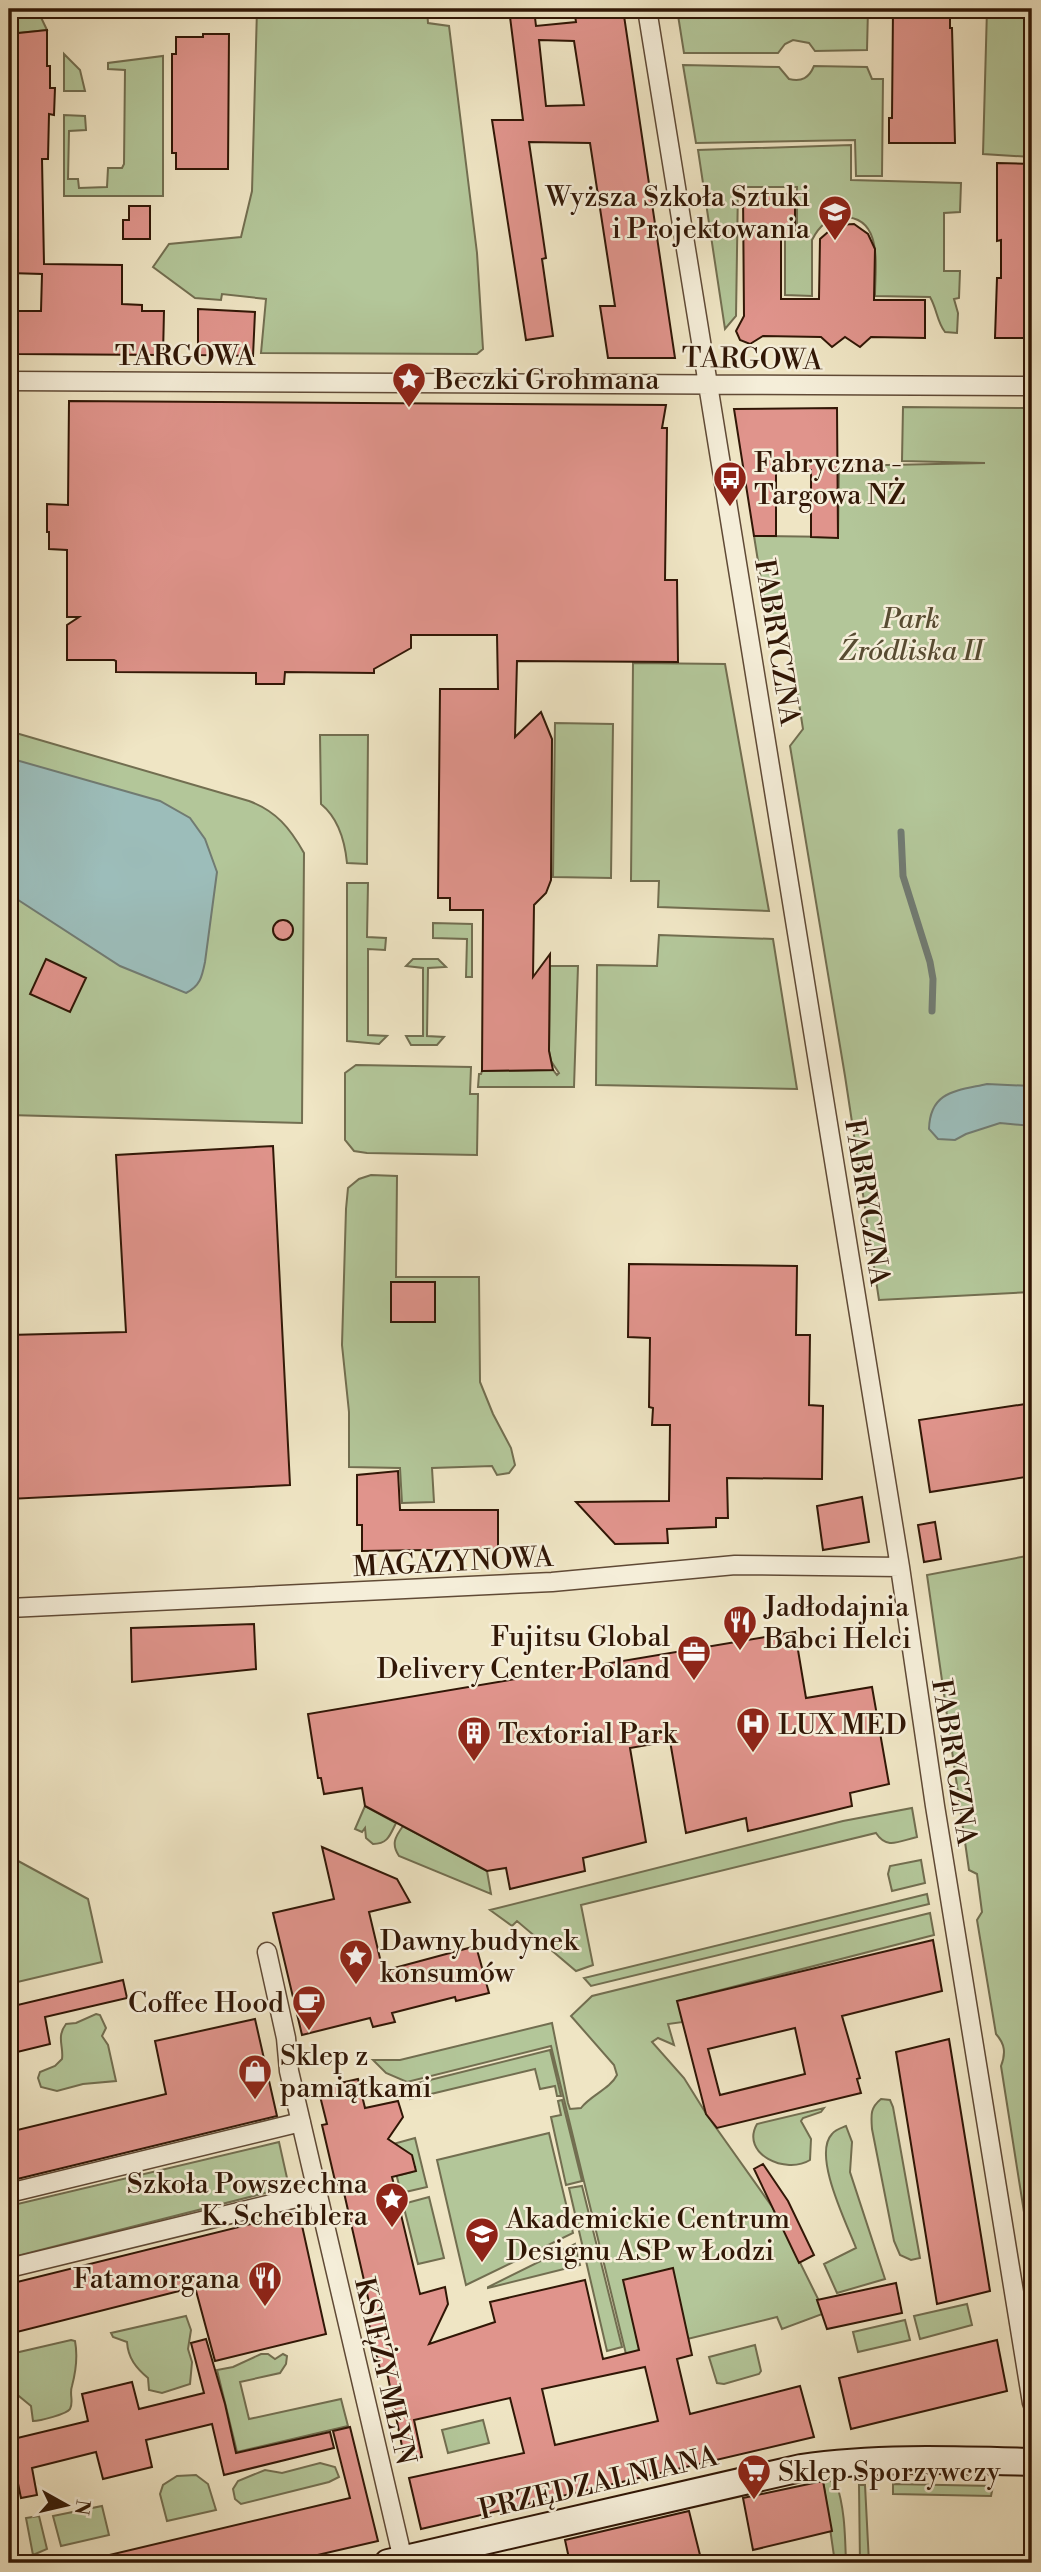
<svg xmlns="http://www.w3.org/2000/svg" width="1041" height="2572" viewBox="0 0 1041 2572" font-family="'Libre Bodoni',serif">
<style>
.green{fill:#b3c699;stroke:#726e50;stroke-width:2}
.water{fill:#9cbdba;stroke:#717b72;stroke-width:2}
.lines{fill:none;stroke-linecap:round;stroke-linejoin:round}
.stream{stroke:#717b72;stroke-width:7}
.building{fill:#e0948c;stroke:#311706;stroke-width:2;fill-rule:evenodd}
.street-casing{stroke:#604a36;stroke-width:21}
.secondary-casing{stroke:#311706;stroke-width:30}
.street{stroke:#f5eed9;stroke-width:18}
.secondary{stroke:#f5eed9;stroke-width:26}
.labels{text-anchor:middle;stroke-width:5;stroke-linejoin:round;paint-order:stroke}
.poi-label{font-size:28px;fill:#311706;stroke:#f5eed9;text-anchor:start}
.street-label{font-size:28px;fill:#311706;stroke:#f5eed9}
.park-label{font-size:28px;font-style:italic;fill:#584c32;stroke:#f5eed9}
</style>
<rect width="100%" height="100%" fill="#efe5c4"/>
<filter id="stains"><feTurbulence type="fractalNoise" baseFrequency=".00286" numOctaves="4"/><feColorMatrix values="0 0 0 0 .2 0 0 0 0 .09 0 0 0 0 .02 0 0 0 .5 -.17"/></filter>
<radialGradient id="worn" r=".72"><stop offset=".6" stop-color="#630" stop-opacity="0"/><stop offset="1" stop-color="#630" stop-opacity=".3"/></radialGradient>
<path class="green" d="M9,9h28l10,21 -38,4z
M257,9h170l1,14 21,3 28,227 6,96 -6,5 -216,-1 5,-54 -44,-5 -1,6 -26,-2 -42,-31 16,-23 72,-7 11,-46z
M677,9h191l-1,41 -52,1 -6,-8 -16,-3 -8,4 -7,9h-94z
M987,9h45v148l-49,-3z
M64,54l16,16 5,21h-21z
M163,56v140h-99v-81l21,1 1,14 -17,1 -1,48h10l1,9 28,-1 1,-19h14l2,-4 1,-94 -17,-1v-6z
M683,65l96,2 10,12c13,3 20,-1 25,-13l53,1 5,12h11l-1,97h-26l-1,-36 -159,3z
M851,145v35l110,3 -1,29 -16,1v58h16l-1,27 -5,1 4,14 -1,20 -12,-1c-8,-10 -8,-23 -15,-35l-55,-1c0,-29 9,-81 -34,-79 -14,1 -23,11 -29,23v56l-27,-1v-57l12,-2v-49h-59l-2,129 -11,13 -27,-179z
M903,407l128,1 1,884 -153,8 -34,-224 -55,-330 13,-17 -15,-96 -21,-15 -13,-82 84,1 1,-71 146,-3 -83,-2z
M633,663l92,1 44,247 -111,-4 1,-26h-28z
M555,723l58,1 -2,154 -58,-1z
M9,731l240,70c27,10 41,27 55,52l-2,270 -293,-8z
M368,735l-1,129 -20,-1c-2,-21 -9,-45 -26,-59l-1,-69z
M347,883h21l-1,54 19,1 -1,12 -17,-1v86l19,1 -8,8 -32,-3z
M433,923l39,1v53h-6l1,-38 -34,-1z
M659,935l114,4 24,150 -201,-4 1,-120 60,1z
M413,959h25l8,8 -18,1 -1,68 17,1 -7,8h-26l-5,-9h17v-68l-17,-2z
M550,966h28l-4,121h-96l1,-13h2l1,-3 71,-1 4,5 2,-2 -8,-12 -2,-10z
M356,1065l115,2 -1,27h8l-1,61 -110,-2 -13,-2 -9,-11v-67z
M371,1175l26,1 -1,101h83l1,105 13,32 18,34 4,17 -6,8 -12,2 -5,-9 -60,2 2,34 -32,1 -2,-35 -51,-1v-55l-7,-67 4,-136 2,-21 11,-9z
M1032,1555v708l-31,-197c5,-13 4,-22 -5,-32l-19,-114 5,-8 -5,-38 -8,-4 -42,-295z
M365,1806l31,17c-6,12 -8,21 -23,21l-7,-6 -1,-10 -3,4 -7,-3z
M912,1808l5,29c-18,4 -30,13 -41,-4l-295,72 12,60 -17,6 -59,-50 -5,5 -22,-16 353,-89z
M403,1826l84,45 4,23 -92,-38c-8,-12 -4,-19 4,-30z
M9,1856l79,43 14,63 -93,22z
M921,1860l4,23 -33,8 -4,-17 2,-8z
M927,1894l2,10 -338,82 -7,-8z
M930,1913l4,22 -256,66 5,21 -15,2 6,21 -16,-7 -6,4 32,36 23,37 66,93 52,105 -43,16 -5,-12 -151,37 -75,-308 -144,36 -21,-9 -13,-13h27l152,-37 16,80 2,6 11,-1c10,-13 29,-19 36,-33l-3,-10 -43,-49 21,-20z
M96,2014l4,1 6,13 -4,8 6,9 8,36 -33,3 -26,7 -16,-4 -3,-9 2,-6 15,-6 7,-7c2,-12 -6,-22 4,-35l10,-1z
M550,2050l11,46h-4l-2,-10 -15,3 -5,-20 -125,30 -4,-13z
M881,2099l9,1 3,7 27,151 -9,2 -11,-5 -6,-14 -22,-112c-1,-14 -2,-21 9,-30z
M562,2100l20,81 -16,4 -15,-68 10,-2 -3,-14z
M824,2108l-3,4 -18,6 -2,3 10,18 -1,21c-24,15 -70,-6 -53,-36z
M846,2126l6,16 -2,30 35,107 -48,14 -13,-29 32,-16c-9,-24 -44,-93 -24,-114 3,-4 9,-6 14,-8z
M549,2133l24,100 -107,52 -29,-125z
M415,2138l12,49 -26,6 -5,-20 4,2 12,-3 3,-5 -33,-20z
M279,2142l10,45 -280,71v-52z
M582,2186l40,161 -15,4 -38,-163z
M429,2197l15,61 -26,6 -15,-60z
M575,2244l5,21 -92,23v-1z
M967,2304l5,21 -52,14 -6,-23z
M186,2316l5,14 -3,19 4,13 -2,22 -28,9 -13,-3 -1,-12c-12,-10 -20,-20 -21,-36l-14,-5 -2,-4z
M905,2320l5,20 -52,12 -5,-20z
M71,2340l4,1c3,16 1,30 -3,45 -3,8 2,16 -2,23 -3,5 -30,12 -37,12l-2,-15 -17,-14 1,-18 -6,-5v-11l6,-5z
M755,2345l6,26 -2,3 -35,10 -7,-1 -8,-26z
M261,2354h7l7,5 8,-5 4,2 -1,8 -6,9 -40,9 9,37 92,-20 7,27 -111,26 -20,-82 16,-3z
M483,2420l6,23 -41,10 -6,-23z
M320,2463l15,4 4,10 -10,5 -88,22 -6,-5 -2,-10 5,-8 27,-11 17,3z
M196,2475l12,9 8,26 -49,11 -7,-27 3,-9 14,-9z
M823,2480l13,2c9,27 9,53 10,81h-11z
M893,2484l100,2 -2,10 -98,-2z
M859,2485h6l4,78h-9z
M102,2506l7,29 -48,11 -8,-30z
M39,2516l8,33 -14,6 -7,-37z"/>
<path class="water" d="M9,758l151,43 30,17 15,21 12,33 -12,90c-3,15 -5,24 -19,31l-66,-27 -111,-72z
M987,1084l45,2v40l-32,-3 -34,11 -11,6 -17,-1 -9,-10c1,-38 27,-38 58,-45z"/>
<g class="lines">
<path class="stream" d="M901,832l2,44 27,86 3,17 -1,32"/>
</g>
<path class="building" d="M509,9h25l2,17 40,-4 -2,-13h49l52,349h-67l-8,-52h15l-25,-163 -61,-1 17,116 -4,1 11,77 -27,4 -34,-220h31zM539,40l35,1 10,64 -38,1z
M893,9h57v19h2l3,115h-66v-25h3z
M47,30v36h3v22h5l-1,27 -5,-1 -1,45h-6l2,105 78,1v39l20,1v6h22l-1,44 -146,-1 1,-43h23l1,-37 -33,-1v-239z
M203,34h26l-1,135h-52v-16h-4v-99h4v-17h27z
M997,163l35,1v174h-37l2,-60h4v-38l-4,1z
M743,193l52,1v42h-14v63h38l1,-60 16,-14 18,-1 14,10 7,15 -1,51h51v38l-54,-1 -11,10 -15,-10 -13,10 -11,-10 -58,-1 -13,8 -10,-4 -4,-9 8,-15z
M129,206h21v33h-27v-19h6z
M198,309l57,3 -2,44 -55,-1z
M69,401l597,4 -4,23h5l-2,152h12l1,82 -161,-1 -2,76 26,-25 11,27 -1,141 -5,13 -12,12 -1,72 17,-23 -1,97 4,19 -71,1 1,-161h-33v-12h-12l2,-209h58l-1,-54h-86v13l-37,21v4l-89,-1 -1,12h-28v-11l-140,-1v-11l-2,-1h-47v-35l12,-8h-12v-67l-18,-1v-17h-2v-28l21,1z
M837,408l1,130 -27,-1v-67l-35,-2v68h-22l-20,-127z
M273 930a10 10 0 1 1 20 0a10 10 0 1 1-20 0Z
M46,959l40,19 -16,34 -40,-18z
M273,1146l17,339 -281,14v-164l117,-3 -10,-177z
M629,1264l168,2 -1,69h14l-1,70 14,1 -1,73 -95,-1 1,40h-12v9l-49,2 1,14 -53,1 -39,-42 93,-1 1,-76h-18l1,-17 -4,-1 1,-69 -22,-1z
M391,1282h44v40h-44z
M1032,1403v73l-102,16 -11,-72z
M398,1471l2,39h98v39l-136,2v-26h-5v-50z
M862,1497l7,45 -46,8 -6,-44z
M935,1522l6,37 -17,3 -6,-37z
M254,1624l2,45 -124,13 -1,-54z
M795,1632l11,66 66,-11 17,97 -39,9 2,13 -104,25 -2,-13 -60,15 -16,-92 -40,7 16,94 -63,16 2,13 -75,18 -4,-21 -19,3 -122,-65 -3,-18 -38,6 -3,-16h-3l-10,-64z
M322,1847l75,32 13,23 -41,10 14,59 93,-25 13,47 -33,8 -1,-4 -63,16 3,9 -22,5 -3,-9 -68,17 -29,-122 61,-14z
M933,1940l9,51 -100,25 18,62 -3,1 4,14 -144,35 -11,-14 -29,-113zM795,2028l10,46 -85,21 -12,-46z
M123,1980l4,18 -82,19 5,27 -41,10v-47z
M255,2019l22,97 -268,65v-49l157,-38 -11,-53z
M949,2039l41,252 -53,13 -41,-252z
M358,2079l7,29 33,-7 5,16 -15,22 24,16 4,16 -24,6 28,117 25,-7 3,17 -19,40 66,-22 -5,-20 95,-22 18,79 36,-9 -16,-70 50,-12 19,87 -15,4 13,55 110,-28 14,51 -393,92 -12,-51 115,-25 -14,-55 -96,22 8,37 -17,4 -18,-89 -6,1 -15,-61 5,-1 -29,-127 -6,1 -14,-60 5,-1 -9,-36zM645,2367l13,54 -103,24 -13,-56z
M763,2164l25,37 26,54 -15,8 -45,-94z
M299,2212l27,122 -111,27 -20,-74 -186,47v-50z
M896,2283l6,30 -75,16 -10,-29z
M206,2339l19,65 11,49 94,-21 4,16 -110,27 -12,-51 -66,16 6,27 -49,12 -7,-27 -64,16 5,27 -16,3 -12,-58 79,-19 -6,-27 50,-12 7,27 65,-16 -13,-50z
M997,2340l10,51 -156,38 -12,-51z
M350,2427l28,114 -95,22h-178v-7l245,-58 -17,-67z
M823,2481l9,50 -79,19 -10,-52z
M689,2511l13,52h-132l-5,-23z"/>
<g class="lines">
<g class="street-casing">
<path id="street" d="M647,9l253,1558 35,239 97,597
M9,381l1023,5
M9,1608l543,-26 183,-17 165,2
M267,1952l19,86 3,33 114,489
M9,2193l292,-71
M9,2268l308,-75"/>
</g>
<g class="secondary-casing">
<path id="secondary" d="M388,2563l413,-95c76,-11 154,-8 231,-6"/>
</g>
<use href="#street" class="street"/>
<use href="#secondary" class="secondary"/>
</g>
<defs>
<g id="university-pin" transform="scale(1.75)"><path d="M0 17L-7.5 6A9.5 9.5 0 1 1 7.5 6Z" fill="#8f2418" stroke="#f5eed9"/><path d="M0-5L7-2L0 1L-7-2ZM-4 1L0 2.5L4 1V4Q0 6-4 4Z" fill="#fff"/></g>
<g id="sight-pin" transform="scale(1.75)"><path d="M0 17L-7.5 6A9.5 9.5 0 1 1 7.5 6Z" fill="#8f2418" stroke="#f5eed9"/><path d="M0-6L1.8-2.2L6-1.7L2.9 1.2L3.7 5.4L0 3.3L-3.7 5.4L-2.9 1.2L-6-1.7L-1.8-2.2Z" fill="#fff"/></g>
<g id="bus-pin" transform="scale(1.75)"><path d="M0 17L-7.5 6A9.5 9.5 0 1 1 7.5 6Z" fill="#8f2418" stroke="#f5eed9"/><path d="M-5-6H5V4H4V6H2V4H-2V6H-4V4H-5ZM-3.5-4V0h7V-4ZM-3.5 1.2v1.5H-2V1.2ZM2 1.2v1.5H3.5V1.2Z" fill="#fff"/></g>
<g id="restaurant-pin" transform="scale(1.75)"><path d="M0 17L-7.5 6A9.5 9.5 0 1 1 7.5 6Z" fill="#8f2418" stroke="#f5eed9"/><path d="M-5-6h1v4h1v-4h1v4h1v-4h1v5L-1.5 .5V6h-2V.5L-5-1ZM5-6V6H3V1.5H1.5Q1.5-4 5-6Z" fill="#fff"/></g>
<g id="office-pin" transform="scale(1.75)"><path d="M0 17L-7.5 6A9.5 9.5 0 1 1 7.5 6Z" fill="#8f2418" stroke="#f5eed9"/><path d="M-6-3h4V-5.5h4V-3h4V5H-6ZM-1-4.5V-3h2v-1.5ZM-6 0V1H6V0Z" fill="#fff"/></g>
<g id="hospital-pin" transform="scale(1.75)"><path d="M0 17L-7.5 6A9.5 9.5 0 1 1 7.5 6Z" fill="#8f2418" stroke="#f5eed9"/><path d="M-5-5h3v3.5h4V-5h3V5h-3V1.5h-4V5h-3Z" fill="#fff"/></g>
<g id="building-pin" transform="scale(1.75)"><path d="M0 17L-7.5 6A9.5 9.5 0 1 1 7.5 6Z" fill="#8f2418" stroke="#f5eed9"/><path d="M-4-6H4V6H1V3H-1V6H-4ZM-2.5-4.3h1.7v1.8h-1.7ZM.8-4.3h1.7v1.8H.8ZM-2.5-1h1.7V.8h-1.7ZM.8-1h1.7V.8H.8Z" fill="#fff"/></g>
<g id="cafe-pin" transform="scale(1.75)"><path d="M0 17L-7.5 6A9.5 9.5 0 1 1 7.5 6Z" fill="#8f2418" stroke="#f5eed9"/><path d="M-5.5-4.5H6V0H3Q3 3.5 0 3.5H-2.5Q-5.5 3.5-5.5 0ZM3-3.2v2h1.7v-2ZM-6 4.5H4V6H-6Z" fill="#fff"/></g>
<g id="shop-pin" transform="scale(1.75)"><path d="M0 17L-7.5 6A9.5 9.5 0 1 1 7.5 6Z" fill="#8f2418" stroke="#f5eed9"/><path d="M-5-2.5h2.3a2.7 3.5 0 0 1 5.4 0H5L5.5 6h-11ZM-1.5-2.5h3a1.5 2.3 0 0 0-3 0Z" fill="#fff"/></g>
<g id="supermarket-pin" transform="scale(1.75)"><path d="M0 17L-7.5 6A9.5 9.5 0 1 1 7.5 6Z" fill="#8f2418" stroke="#f5eed9"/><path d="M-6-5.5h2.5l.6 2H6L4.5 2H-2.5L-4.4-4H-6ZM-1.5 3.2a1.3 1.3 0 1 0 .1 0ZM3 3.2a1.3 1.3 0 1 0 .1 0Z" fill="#fff"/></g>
</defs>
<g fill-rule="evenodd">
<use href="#university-pin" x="835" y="212"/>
<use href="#sight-pin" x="409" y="379"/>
<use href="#bus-pin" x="730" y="478"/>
<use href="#restaurant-pin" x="740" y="1622"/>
<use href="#office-pin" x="694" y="1652"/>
<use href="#hospital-pin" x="753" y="1724"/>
<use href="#building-pin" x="474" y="1733"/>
<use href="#sight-pin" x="356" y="1956"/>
<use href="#cafe-pin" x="309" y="2002"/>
<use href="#shop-pin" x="255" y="2071"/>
<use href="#sight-pin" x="392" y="2199"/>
<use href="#university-pin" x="482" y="2234"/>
<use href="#restaurant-pin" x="265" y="2278"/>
<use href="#supermarket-pin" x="754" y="2471"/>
</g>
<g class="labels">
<g class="poi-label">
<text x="810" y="206" text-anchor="end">Wyższa Szkoła Sztuki<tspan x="810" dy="32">i Projektowania</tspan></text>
<text x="434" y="389">Beczki Grohmana</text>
<text x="754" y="472">Fabryczna -<tspan x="754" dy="32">Targowa NŻ</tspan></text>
<text x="764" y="1616">Jadłodajnia<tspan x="764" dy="32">Babci Helci</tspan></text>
<text x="670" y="1646" text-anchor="end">Fujitsu Global<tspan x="670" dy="32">Delivery Center Poland</tspan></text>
<text x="778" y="1734">LUX MED</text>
<text x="498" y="1743">Textorial Park</text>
<text x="380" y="1950">Dawny budynek<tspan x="380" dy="32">konsumów</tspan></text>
<text x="284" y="2012" text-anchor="end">Coffee Hood</text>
<text x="280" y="2065">Sklep z<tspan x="280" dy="32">pamiątkami</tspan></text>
<text x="368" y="2193" text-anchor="end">Szkoła Powszechna<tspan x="368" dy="32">K. Scheiblera</tspan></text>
<text x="506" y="2228">Akademickie Centrum<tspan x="506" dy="32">Designu ASP w Łodzi</tspan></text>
<text x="240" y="2288" text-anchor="end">Fatamorgana</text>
<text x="778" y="2481">Sklep Sporzywczy</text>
</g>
<g class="street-label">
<text x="185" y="365">TARGOWA</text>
<text transform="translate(752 358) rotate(1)" y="10">TARGOWA</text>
<text transform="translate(778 642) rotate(81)" y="10">FABRYCZNA</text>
<text transform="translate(868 1202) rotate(81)" y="10">FABRYCZNA</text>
<text transform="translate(453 1561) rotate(-3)" y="10">MAGAZYNOWA</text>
<text transform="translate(955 1762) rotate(81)" y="10">FABRYCZNA</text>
<text transform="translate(386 2371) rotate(77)" y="10">KSIĘŻY MŁYN</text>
<text transform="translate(598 2482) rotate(-13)" y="10">PRZĘDZALNIANA</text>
</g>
<g class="park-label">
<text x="911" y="628">Park<tspan x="911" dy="32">Źródliska II</tspan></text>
</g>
</g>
<rect width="1041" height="2572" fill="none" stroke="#efe5c4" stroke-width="35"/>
<rect x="10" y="10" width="1020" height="2551" fill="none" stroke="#311706" stroke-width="3.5"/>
<rect x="18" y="18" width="1006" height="2537" fill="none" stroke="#311706" stroke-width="2"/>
<g transform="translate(66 2505) rotate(98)" stroke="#f5eed9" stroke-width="5" paint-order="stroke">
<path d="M0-5L12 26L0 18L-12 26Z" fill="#311706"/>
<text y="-10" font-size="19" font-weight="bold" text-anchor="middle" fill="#311706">N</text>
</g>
<rect width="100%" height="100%" filter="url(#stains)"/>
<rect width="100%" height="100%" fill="url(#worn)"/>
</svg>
